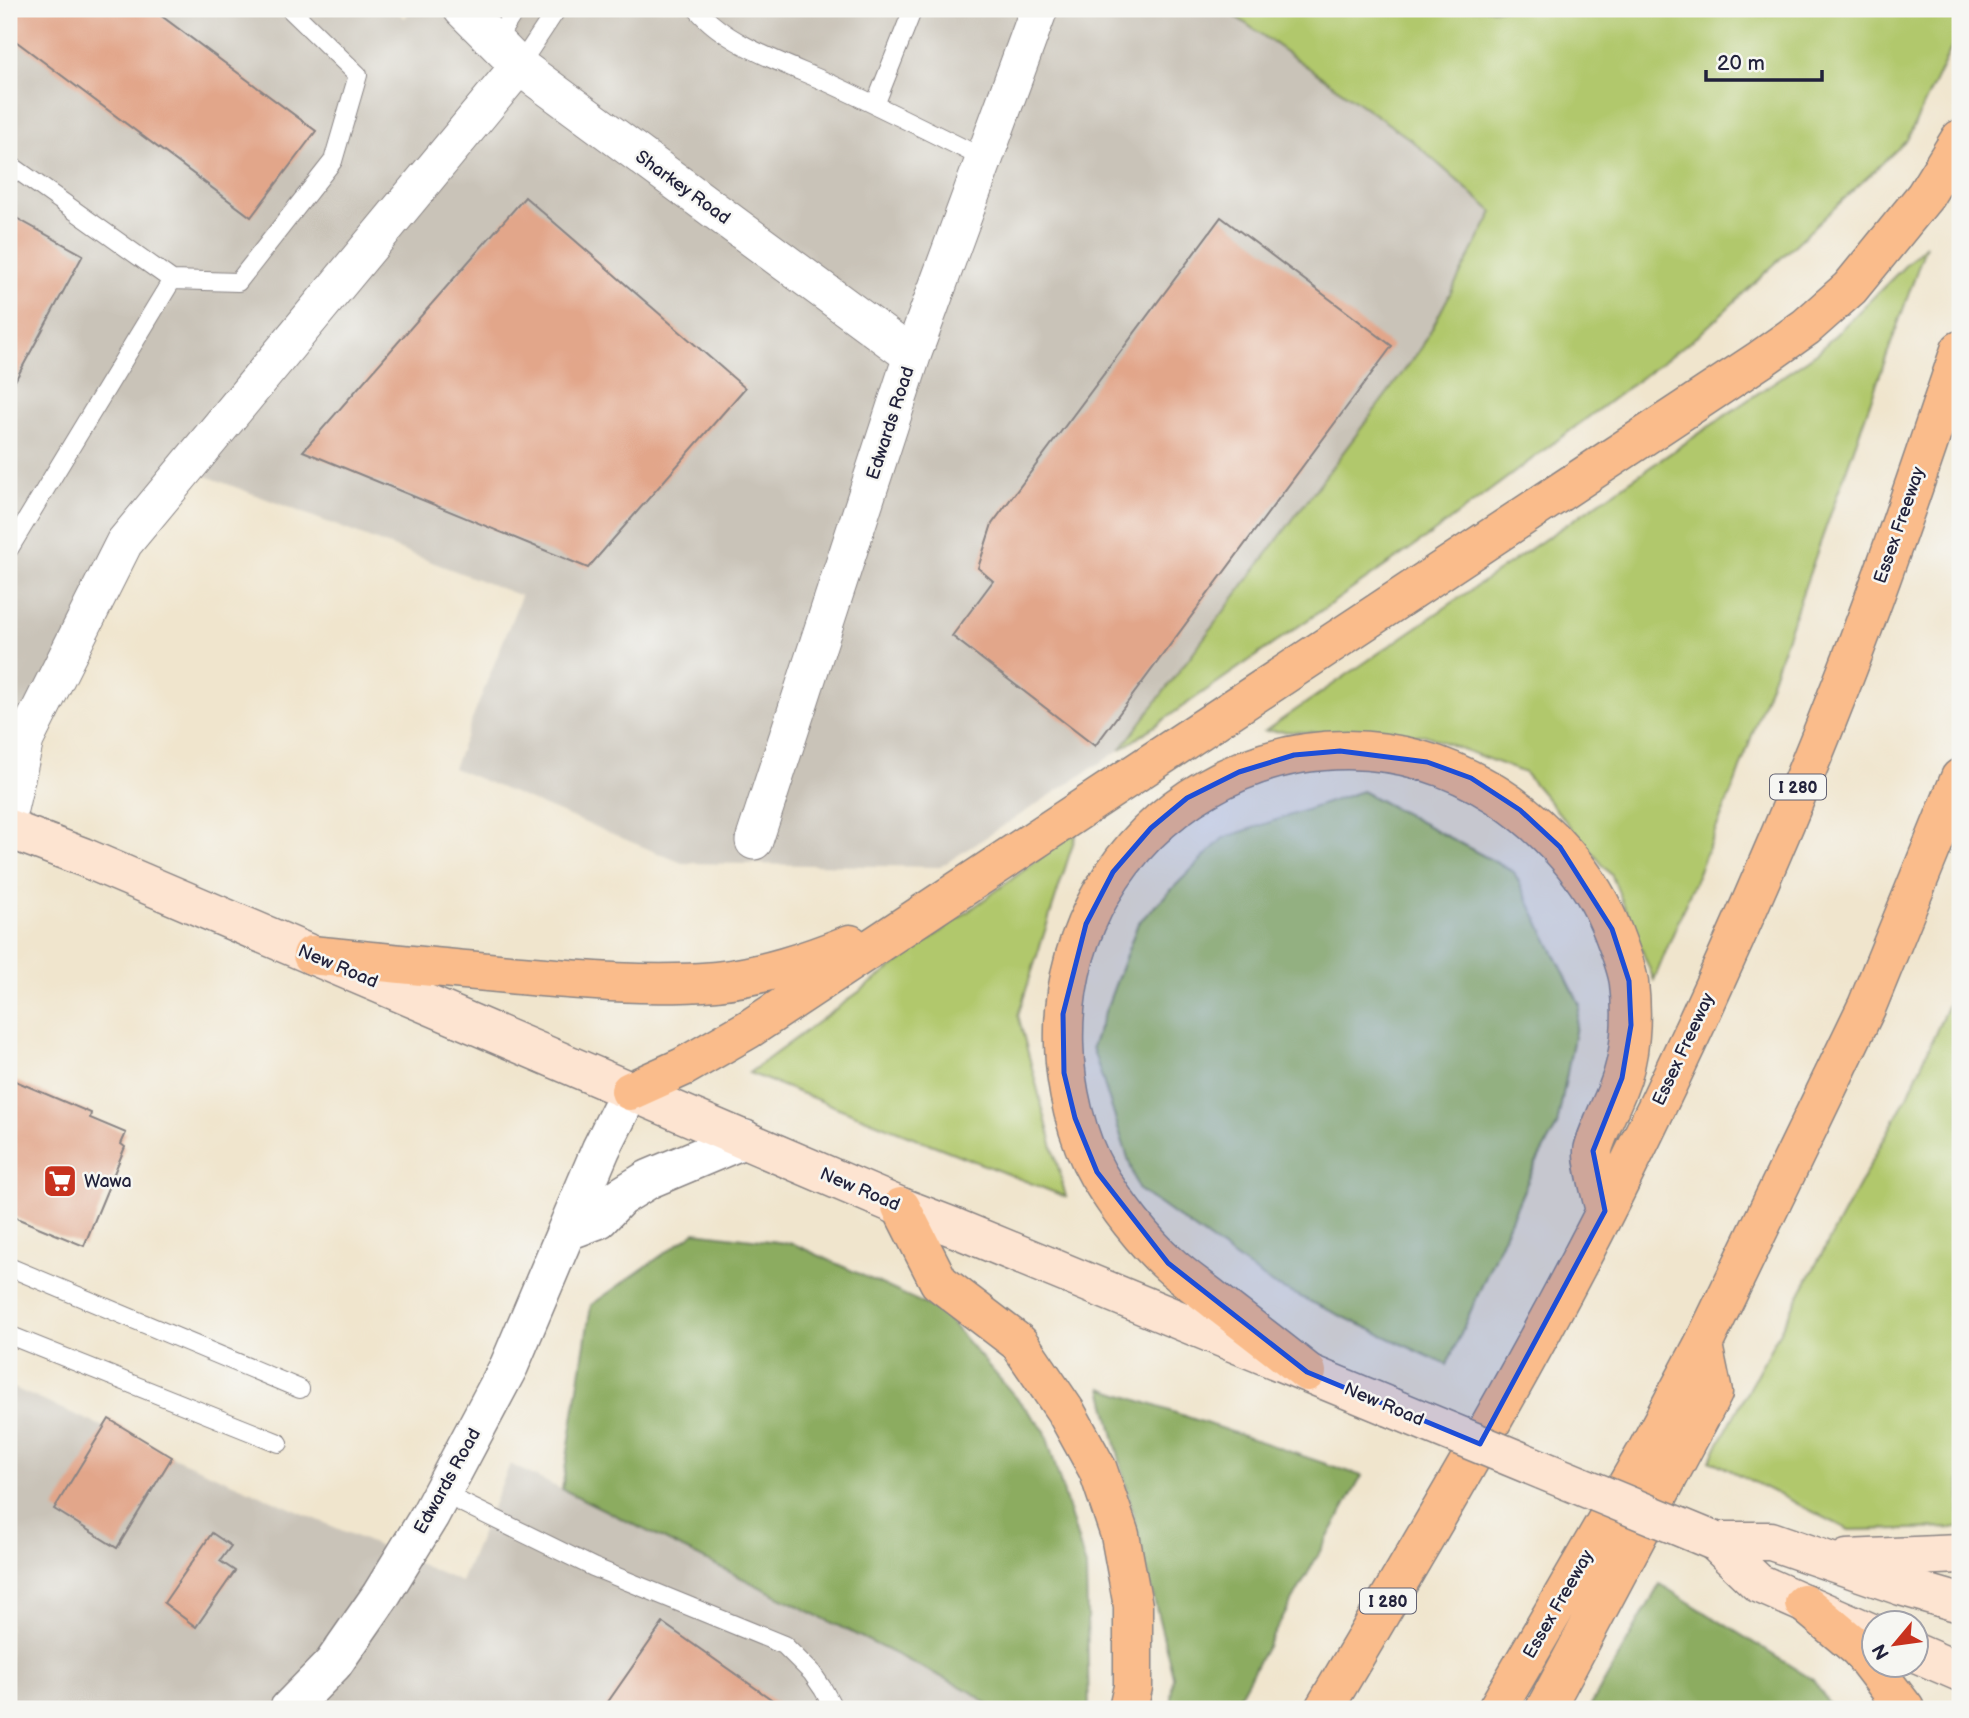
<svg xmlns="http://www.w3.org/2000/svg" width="1969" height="1718" viewBox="0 0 1969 1718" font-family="'Balsamiq Sans',sans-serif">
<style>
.industrial{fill:#c9c3b8}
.green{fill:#b1c86c;stroke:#6a7554;stroke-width:2}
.forest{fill:#8cac60;stroke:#57674e;stroke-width:2}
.building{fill:#e2a68a}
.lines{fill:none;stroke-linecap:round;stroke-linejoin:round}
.service-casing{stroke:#898484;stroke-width:20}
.minor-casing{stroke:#898484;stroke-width:39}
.tertiary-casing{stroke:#898484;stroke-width:41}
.secondary-casing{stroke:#898484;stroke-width:41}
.motorway-casing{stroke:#898484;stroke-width:41}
.service{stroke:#fff;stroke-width:18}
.minor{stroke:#fff;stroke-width:37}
.tertiary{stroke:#fff;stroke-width:38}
.secondary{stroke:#fde4d1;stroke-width:38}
.motorway{stroke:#fabc8b;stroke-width:38}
.secondary-bridge-casing{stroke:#898484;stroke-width:41;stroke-linecap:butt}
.secondary-bridge{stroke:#fde4d1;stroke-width:38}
.marked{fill:#1d4ed8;fill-opacity:0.2;stroke:#1d4ed8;stroke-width:5;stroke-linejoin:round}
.labels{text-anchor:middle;stroke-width:5;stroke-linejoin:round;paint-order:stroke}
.shield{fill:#f6f6f2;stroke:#626272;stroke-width:2}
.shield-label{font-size:16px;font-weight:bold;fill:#22223b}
.street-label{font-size:18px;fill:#22223b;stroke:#f6f6f2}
.poi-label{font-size:18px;fill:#22223b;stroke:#f6f6f2;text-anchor:start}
</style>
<rect width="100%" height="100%" fill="#f6f6f2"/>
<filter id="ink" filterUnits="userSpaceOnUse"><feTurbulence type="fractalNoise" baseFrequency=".0143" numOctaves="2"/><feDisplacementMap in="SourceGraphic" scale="14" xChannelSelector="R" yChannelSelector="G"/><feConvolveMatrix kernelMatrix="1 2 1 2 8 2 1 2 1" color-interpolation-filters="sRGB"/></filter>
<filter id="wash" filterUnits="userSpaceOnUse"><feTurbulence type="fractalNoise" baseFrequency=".00686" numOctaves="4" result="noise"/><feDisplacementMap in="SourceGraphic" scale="28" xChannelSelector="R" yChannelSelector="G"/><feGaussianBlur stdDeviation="1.57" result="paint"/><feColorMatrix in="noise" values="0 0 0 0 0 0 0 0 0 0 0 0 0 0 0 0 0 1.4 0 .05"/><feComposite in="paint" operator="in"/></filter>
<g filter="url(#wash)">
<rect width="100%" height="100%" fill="#f0e5cd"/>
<path class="industrial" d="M9,9h384l12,9 5,-9h815l185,130 83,73 -71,135 -302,403 -180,117 -258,-4 -229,-95 68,-172 -341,-130 -171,297z
M9,1386l452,196 49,-118 460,227 25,18h-986z"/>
<path class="green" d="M1225,9h735v21l-53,110 -206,193 -268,200 -313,217 302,-403 71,-135 -83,-73z
M1926,245l-191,538 -81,197 -42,-104 -87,-103 -100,-38 -160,-4 553,-379z
M1362,791l152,81 66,133 -23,121 -23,41 -87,198 -175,-81 -134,-95 -46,-142 46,-124 85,-85z
M1077,831l-59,184 48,182 -317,-124z
M1960,977v551l-111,2 -139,-70 200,-369z"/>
<path class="forest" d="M695,1232l99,12 148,68 103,119 41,136 3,142h-94l-25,-18 -408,-202 29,-184z
M1102,1388l260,88 -130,233h-62l3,-33z
M1660,1584l153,96 19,29h-243z"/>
<g id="blocks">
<path class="building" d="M9,9h143l164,122 -65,86 -242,-181z
M525,197l220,191 -157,180 -285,-117z
M9,214l74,41 -74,137z
M1221,217l171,129 -297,400 -143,-110 41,-55 -15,-13 14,-44z
M13,1080l78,33 -1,5 36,15 -5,11 4,3 -41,99 -75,-31v-126z
M109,1419l63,38 -55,91 -63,-39z
M212,1533l19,13 -11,15 15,10 -39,56 -32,-24z
M663,1623l118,83 -2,3h-176z"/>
</g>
</g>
<g filter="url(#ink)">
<use href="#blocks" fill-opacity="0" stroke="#898484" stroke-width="2"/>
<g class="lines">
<g class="service-casing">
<path id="service" d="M697,9c29,36 92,56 134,75 52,24 103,50 154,75
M494,43l22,-34
M519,66l38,-57
M875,105l38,-96
M9,164l163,116 -163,269
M172,280l66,2 95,-121 25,-86 -68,-66
M9,1267l291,122
M9,1335l270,108
M442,1493l151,74 191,78 28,28 11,16 11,20"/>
</g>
<g class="minor-casing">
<path id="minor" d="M462,9l57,57 393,290
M9,809l16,-69 99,-197 395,-477
M754,841l158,-485 127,-347"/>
</g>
<g class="tertiary-casing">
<path id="tertiary" d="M567,1231l32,-12 21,-22 29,-18 95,-40
M289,1709l44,-45 48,-69 49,-80 79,-149 92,-217 29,-58"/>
</g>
<g class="secondary-casing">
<path id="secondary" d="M9,829l74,28 818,350 52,20 437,180
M1714,1541h57l130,45 59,17
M1714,1541l44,42 116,51
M1847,1559l113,-5
M1916,1653l44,19"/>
</g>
<g class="motorway-casing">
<path id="motorway" d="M312,955c65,7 131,13 197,19 68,6 139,13 207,7 47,-5 91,-20 134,-37
M630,1091l53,-24 66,-38 1012,-670 45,-32 44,-39 75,-92 35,-57
M901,1207l38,75 80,61 47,69 32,58 22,65 13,71v81l-5,22
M1307,1372c-30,-24 -60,-47 -90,-70 -16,-13 -33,-24 -48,-38 -26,-23 -53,-59 -71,-89 -22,-38 -33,-88 -34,-131 -6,-227 241,-372 433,-249 50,32 95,81 116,137 6,16 14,35 16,51 4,33 2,74 -11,105 -5,13 -24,52 -25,63 -1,13 9,46 12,60
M1804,1603l55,46 46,60
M1324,1709c102,-173 206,-346 296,-527 82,-164 157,-333 224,-504 42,-108 79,-218 116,-328
M1497,1709l148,-255 58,-109 164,-339 93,-228
M1545,1709l168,-316 -10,-48"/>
</g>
<use href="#service" class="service"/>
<use href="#minor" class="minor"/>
<use href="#tertiary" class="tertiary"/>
<use href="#secondary" class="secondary"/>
<use href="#motorway" class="motorway"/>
<g class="secondary-bridge-casing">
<path id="secondary-bridge" d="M1390,1407l324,134"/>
</g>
<use href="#secondary-bridge" class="secondary-bridge"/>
</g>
</g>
<path class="marked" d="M1340,751l87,11 44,16 49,32 40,37 52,82 17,52 2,44 -9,53 -29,73 12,60 -125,233 -173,-72 -139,-109 -71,-91 -22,-54 -11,-45 -1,-59 23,-90 27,-52 38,-44 36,-30 52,-26 55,-17z"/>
<defs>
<g id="supermarket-square" transform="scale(1.75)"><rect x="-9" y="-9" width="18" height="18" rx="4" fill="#c8321e" stroke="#f6f6f2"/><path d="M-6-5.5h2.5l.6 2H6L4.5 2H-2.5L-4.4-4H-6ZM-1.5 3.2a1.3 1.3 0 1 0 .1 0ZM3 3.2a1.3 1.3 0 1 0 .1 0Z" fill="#fff"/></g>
</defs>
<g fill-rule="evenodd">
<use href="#supermarket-square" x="60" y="1181"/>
</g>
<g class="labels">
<g class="shield">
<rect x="1770" y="774.5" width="56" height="25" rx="5"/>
<rect x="1360" y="1588.5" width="56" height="25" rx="5"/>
</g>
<g class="shield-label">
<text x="1798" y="793">I 280</text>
<text x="1388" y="1607">I 280</text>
</g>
<g class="street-label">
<text transform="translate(683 187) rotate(36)" y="6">Sharkey Road</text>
<text transform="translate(890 423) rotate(-72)" y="6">Edwards Road</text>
<text transform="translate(1899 525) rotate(-71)" y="6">Essex Freeway</text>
<text transform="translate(338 966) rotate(23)" y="6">New Road</text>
<text transform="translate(1683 1049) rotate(-65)" y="6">Essex Freeway</text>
<text transform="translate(860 1189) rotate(23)" y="6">New Road</text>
<text transform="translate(1384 1404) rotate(23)" y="6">New Road</text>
<text transform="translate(447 1481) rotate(-61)" y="6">Edwards Road</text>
<text transform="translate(1558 1604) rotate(-60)" y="6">Essex Freeway</text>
</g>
<g class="poi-label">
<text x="84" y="1187">Wawa</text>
</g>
</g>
<rect width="1969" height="1718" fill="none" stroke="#f6f6f2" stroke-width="35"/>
<g transform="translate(1895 1644) rotate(241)"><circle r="33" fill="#f6f6f2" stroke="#a1a1a9" stroke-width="2"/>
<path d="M0-5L12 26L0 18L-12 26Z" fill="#c8321e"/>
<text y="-10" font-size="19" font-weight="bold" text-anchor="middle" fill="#22223b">N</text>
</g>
<path d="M1706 70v10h116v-10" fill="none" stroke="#22223b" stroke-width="3.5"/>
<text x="1717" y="70" font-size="21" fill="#22223b" stroke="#f6f6f2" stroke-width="5" paint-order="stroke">20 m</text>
</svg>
